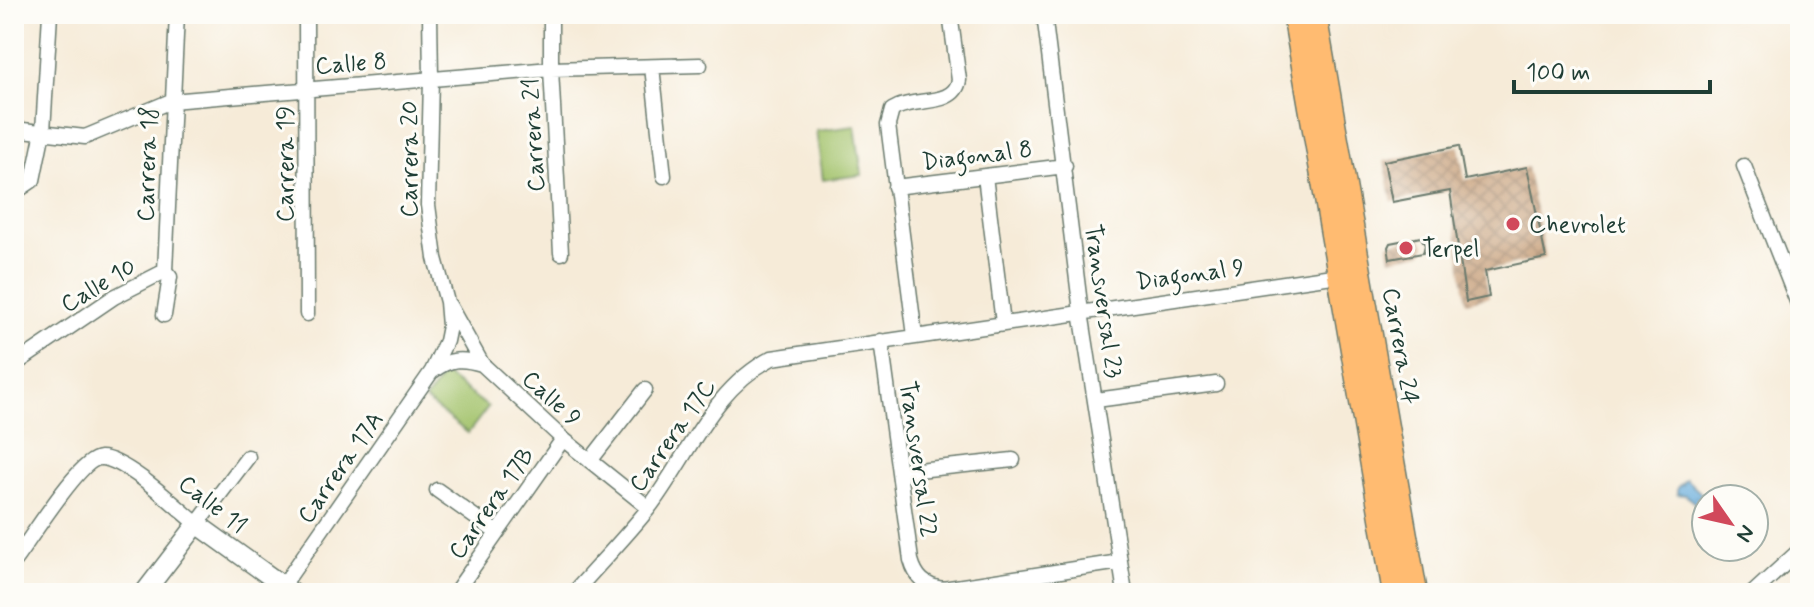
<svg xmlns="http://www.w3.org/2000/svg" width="1814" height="607" viewBox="0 0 1814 607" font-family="Mynerve,sans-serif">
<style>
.pitch{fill:#a2c26a;stroke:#60804f;stroke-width:2}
.water{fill:url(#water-ripples);stroke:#427488;stroke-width:2}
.building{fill:url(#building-cross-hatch)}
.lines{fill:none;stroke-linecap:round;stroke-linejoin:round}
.minor-casing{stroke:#6a7a6d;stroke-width:17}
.tertiary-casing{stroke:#6a7a6d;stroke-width:21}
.primary-casing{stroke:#6a7a6d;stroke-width:25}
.minor{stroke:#fff;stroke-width:14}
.tertiary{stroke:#fff;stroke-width:18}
.primary{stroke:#ffbb71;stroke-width:22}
.poi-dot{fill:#d1495b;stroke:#fdfcf7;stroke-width:3}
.labels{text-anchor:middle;stroke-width:6;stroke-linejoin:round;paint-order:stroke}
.street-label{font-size:24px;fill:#1f3d34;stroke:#fdfcf7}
.poi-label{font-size:24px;fill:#1f3d34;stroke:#fdfcf7;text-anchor:start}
</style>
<defs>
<pattern id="water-ripples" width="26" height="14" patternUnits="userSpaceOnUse" patternTransform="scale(2)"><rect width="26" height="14" fill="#66acdc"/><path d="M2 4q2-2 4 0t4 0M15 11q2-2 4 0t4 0" fill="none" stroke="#538db3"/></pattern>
<pattern id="building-cross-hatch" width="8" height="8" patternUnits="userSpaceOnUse" patternTransform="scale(2)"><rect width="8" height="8" fill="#c8a17d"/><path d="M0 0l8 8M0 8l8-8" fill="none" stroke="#a28467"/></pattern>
</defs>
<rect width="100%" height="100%" fill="#fdfcf7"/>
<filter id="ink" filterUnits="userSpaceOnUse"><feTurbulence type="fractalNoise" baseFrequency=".0125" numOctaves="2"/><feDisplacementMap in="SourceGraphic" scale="16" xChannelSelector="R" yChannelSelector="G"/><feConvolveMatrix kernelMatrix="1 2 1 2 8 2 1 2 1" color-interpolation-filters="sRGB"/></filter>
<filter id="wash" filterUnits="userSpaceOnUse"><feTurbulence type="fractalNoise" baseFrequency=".006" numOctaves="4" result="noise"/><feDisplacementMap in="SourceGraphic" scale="32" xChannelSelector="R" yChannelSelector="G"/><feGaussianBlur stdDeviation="1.8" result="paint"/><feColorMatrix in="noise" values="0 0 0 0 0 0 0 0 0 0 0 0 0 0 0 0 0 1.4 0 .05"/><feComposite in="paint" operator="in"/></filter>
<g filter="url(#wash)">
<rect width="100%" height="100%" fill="#f6ebd8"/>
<path class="pitch" d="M855,126l7,49 -39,5 -7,-49z
M444,374l44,33 -20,26 -43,-33z"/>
<path class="water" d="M1686,479l21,20 -1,7 -4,3 -17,-14 -8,-1v-6z"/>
<g id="blocks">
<path class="building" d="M1459,146l6,34 62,-13 19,91 -61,13 4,26 -23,5 -16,-111 -58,11 -8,-41z
M1421,237l4,8 -2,8 -33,6 -2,-12 2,-4z"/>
</g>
</g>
<g filter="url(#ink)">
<use href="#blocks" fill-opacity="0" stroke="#6a7a6d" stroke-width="2"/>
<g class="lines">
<g class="minor-casing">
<path id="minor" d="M306,14l1,300
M551,14v55l10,184
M1044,14l37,298 44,281
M652,67l12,109
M14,129l71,8 86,-36 380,-32 149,-4
M1744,166l56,143
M985,176l18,147
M895,187l170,-21
M14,193l19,-13 10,-49 7,-117
M449,305l33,59 81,75 86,69
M164,315l6,-38 -5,-6 12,-257
M915,336l-27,-211 4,-15 6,-3c20,-9 57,-1 61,-27l-9,-66
M881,341l30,219c5,18 14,26 32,29l177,-27
M14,365l100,-68 51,-26
M433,371c17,-13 29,-13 49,-7
M1096,400l120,-16
M590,461l55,-71
M899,472l114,-12
M437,490l59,42
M14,561c15,-19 65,-102 86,-103 24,-1 78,50 97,66l51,-67
M282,587l150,-216 14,-30 3,-15 -2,-24 -12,-44 -7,-53 3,-126 -1,-65
M455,593l108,-154
M574,593c24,-28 51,-55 74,-84 40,-52 63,-119 124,-151l574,-84
M1753,593l47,-43"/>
</g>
<g class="tertiary-casing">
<path id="tertiary" d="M144,593l53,-69 96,69"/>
</g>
<g class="primary-casing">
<path id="primary" d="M1294,14l100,579
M1315,14l101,579"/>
</g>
<use href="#minor" class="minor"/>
<use href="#tertiary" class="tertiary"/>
<use href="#primary" class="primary"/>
</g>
</g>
<g class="poi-dot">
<circle cx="1513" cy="224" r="8"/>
<circle cx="1406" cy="248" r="8"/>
</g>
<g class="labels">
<g class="street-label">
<text transform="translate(351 63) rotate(-4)" y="8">Calle 8</text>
<text transform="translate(533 135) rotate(-93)" y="8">Carrera 21</text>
<text transform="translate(977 155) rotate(-7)" y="8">Diagonal 8</text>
<text transform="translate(409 159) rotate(-90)" y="8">Carrera 20</text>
<text transform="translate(147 164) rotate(-88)" y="8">Carrera 18</text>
<text transform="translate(285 164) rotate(-90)" y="8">Carrera 19</text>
<text transform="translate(1190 274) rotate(-8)" y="8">Diagonal 9</text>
<text transform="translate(98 285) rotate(-31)" y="8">Calle 10</text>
<text transform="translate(1104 301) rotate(82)" y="8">Transversal 23</text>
<text transform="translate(1401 346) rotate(80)" y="8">Carrera 24</text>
<text transform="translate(552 398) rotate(42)" y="8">Calle 9</text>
<text transform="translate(672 435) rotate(-55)" y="8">Carrera 17C</text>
<text transform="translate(919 459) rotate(82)" y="8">Transversal 22</text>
<text transform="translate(340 467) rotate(-55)" y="8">Carrera 17A</text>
<text transform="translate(491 503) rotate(-55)" y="8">Carrera 17B</text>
<text transform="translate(213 504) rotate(38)" y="8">Calle 11</text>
</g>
<g class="poi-label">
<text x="1529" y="232">Chevrolet</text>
<text x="1422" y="256">Terpel</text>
</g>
</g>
<rect width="1814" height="607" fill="none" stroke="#fdfcf7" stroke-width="48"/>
<g transform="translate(1730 523) rotate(124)"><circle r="38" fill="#fdfcf7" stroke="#a4b0a9" stroke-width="2"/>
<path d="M0-6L14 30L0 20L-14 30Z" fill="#d1495b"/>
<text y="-12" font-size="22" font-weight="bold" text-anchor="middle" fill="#1f3d34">N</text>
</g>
<path d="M1514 80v12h196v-12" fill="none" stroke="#1f3d34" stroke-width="4"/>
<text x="1526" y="80" font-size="24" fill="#1f3d34" stroke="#fdfcf7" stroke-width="6" paint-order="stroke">100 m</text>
</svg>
